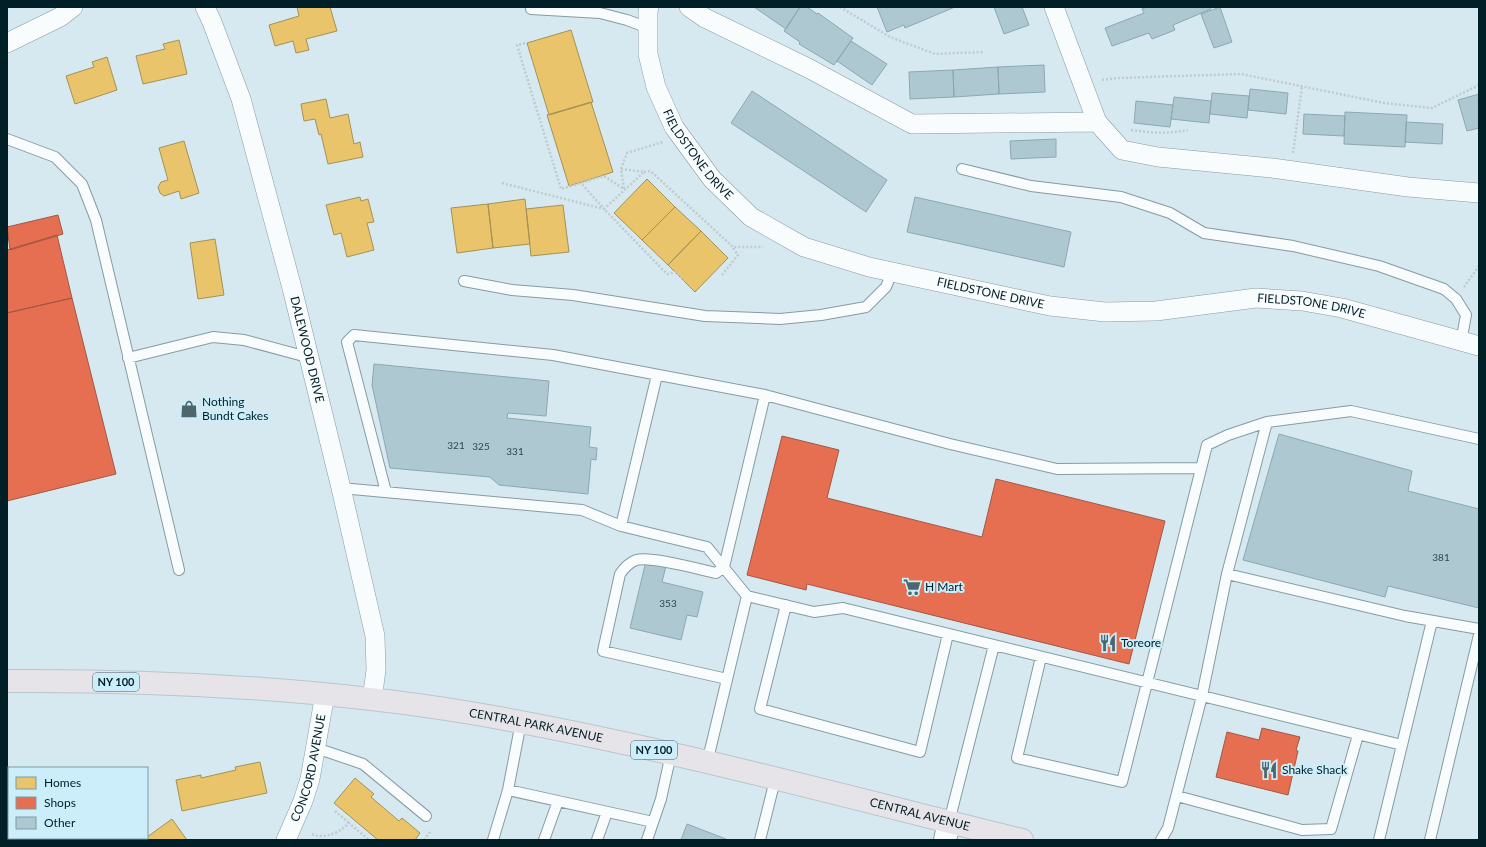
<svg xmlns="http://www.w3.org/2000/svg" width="1486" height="847" viewBox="0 0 1486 847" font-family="Lato,sans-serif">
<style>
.homes{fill:#e9c46a;stroke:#a39256}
.shops{fill:#e76f51;stroke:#a25744}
.building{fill:#adc8d1;stroke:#8ba8b0}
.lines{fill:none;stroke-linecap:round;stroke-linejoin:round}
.service-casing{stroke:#859ba2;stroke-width:12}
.minor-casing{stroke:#859ba2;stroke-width:20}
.tertiary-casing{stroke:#859ba2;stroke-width:24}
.primary-casing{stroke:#b9c6ca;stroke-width:24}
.path{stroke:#c1cacd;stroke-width:2.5;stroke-dasharray:2 2;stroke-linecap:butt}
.service{stroke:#f9fcfd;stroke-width:10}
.minor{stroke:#f9fcfd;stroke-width:19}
.tertiary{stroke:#f9fcfd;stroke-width:22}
.primary{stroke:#e7e4e9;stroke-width:22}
.labels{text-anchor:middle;stroke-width:4;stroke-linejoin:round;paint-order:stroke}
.number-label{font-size:10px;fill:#2c4952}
.shield{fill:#cbeefa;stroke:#3e5d66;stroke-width:1}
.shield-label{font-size:11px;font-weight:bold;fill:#011f27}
.street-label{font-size:12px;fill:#011f27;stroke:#cbeefa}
.poi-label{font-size:12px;fill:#011f27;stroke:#cbeefa;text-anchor:start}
</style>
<rect width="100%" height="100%" fill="#d6e9f0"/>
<path class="homes" d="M297,7h33l7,24 -31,8 3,11 -13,3 -3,-12 -18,5 -6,-21 30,-9z
M571,30l22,72 -44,13 -22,-72z
M179,40l8,34 -44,10 -7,-28 29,-7 -2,-5z
M107,57l10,33 -42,14 -9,-28 28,-9 -2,-5z
M326,99l4,19 18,-4 6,30 6,-2 3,15 -35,7 -7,-30 -2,1 -4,-16 -11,2 -3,-17z
M591,102l22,70 -44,14 -22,-71z
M184,141l15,52 -18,6 -2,-8 -15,5 -4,-3 -2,-6 3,-5 7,-2 -9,-32z
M647,179l28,28 -33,33 -28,-27z
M360,197l1,4 7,-2 6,23 -7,1 7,27 -27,7 -6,-24 -7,2 -8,-30z
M525,199l5,45 -37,4 -5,-44z
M488,204l5,44 -36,5 -6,-45z
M563,205l6,47 -38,4 -5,-47z
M675,207l26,24 -33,34 -26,-25z
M701,231l27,27 -33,34 -27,-27z
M215,239l9,56 -26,4 -8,-56z
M260,762l7,31 -85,18 -6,-31 25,-5v3l35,-8 -1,-3z
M355,778l19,16 -3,3 28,24 3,-3 18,15 -5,7h-37l-44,-37z
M172,819l15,21h-39l-1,-3z"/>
<path class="shops" d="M58,215l5,19 -53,16 -3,-23z
M57,235l15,63 -65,15v-63z
M72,298l44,176 -109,27v-188z
M782,436l57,14 -12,48 155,39 14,-58 169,42 -36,143 -322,-80 -1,6 -59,-15z
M1262,728l38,9 -4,13 2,1 -10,44 -72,-18 11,-45 32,8z"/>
<path class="building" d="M754,7h46l-14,22z
M800,7h7l10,7 1,-1 35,25 -19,27 -35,-21 1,-2 -16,-11z
M877,7h78l-50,21 -1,-3 -17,7z
M994,7h28l7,18 -25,9z
M1147,7h63l1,2 -38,16 2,5 -23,9 -3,-6 -37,13 -7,-18 39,-15 -2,-4z
M1220,7l12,35 -18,6 -13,-34z
M851,41l36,23 -15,21 -35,-24z
M1044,65l1,27 -46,2 -1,-27z
M998,67l1,27 -45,3 -1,-27z
M953,70l1,27 -44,2 -1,-27z
M1250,89l38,4 -2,21 -38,-4z
M752,91l135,89 -21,32 -135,-89z
M1212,93l37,3 -2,22 -37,-4z
M1479,94v34l-12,3 -9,-31z
M1174,97l37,4 -2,22 -38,-4z
M1136,101l37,4 -3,22 -36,-4z
M1345,112l62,3 -2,32 -61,-3z
M1304,114l41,2 -1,20 -41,-2z
M1406,122l37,2 -1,20 -37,-2z
M1056,139v18l-45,2 -1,-18z
M915,197l156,35 -7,35 -157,-35z
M374,364l175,17 -3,35 -38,-3 -1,5 84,9 -2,20 8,1 -1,12 -5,-1 -3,35 -89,-9 -9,-8 -100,-9 -18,-83z
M1279,434l133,37 -4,20 71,18v99l-91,-22 -3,11 -142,-37z
M646,561l20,5 -4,16 41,10 -6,25 -10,-2 -6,25 -51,-12z
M687,824l39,15v1h-45z"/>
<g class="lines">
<g class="service-casing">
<path id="service" d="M531,7v2l69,4 27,7 21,8
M7,139l48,18 27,27 14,36 83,350
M962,169l69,17 90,11 49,16 34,20 89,13 86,20 65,23 12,10 10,16 -5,27
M464,281l48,9 61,5 132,21 75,3 41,-4 45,-8 20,-20 6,-15
M128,358l85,-21 31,3 67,18
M765,395l185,49 107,25 143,-1
M1267,422l84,-11 128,28
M341,488l241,22 39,16 86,21 40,49 67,16 29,-4 559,137
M386,492l-39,-150 7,-7 199,20 212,40 -41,172 -8,6c-18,-4 -64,-17 -80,-13 -7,3 -12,8 -16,14l-17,77 124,28
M621,526l36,-151
M1227,574l178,42 74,13
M786,605l-26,104 160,43 28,-118
M1041,657l-24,101 105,24 85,-337 21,-10 39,-13 -40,152 -25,122 -34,132 -7,12
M316,748l47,16 63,52
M707,763l40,-167
M508,790l145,32
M1177,796l125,34 29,-1 27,-94
M949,822l45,-177
M493,840l15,-50 13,-68
M544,840l14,-39
M597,840l10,-28
M647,840l14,-41 10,-45
M760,840l15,-60
M1379,840l53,-219
M1430,840l49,-205"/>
</g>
<g class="minor-casing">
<g id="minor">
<path id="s1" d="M205,7l7,15 29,77 51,189 49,200 34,148 1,34 -4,30"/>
<path id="s2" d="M649,7l-1,5v42l8,33 18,40 38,52 39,38 53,30 65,20 181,39 55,6 51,-1 100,-13 46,3 40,7 137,38"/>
<path d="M689,7l16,11 103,50 104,56 185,-2 25,28 36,7 114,11 136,19 71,6"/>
<path d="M1054,7l43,115"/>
<path d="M7,43l53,-26 13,-10"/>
<path id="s3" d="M286,840l17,-39 7,-22 15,-85"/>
</g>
</g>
<g class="tertiary-casing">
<path id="tertiary" d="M945,840l4,-18"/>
</g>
<g class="primary-casing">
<g id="primary">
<path id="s4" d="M7,681c155,-1 311,7 464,32 186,32 368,82 551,127"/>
</g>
</g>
<path class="path" d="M840,7l50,30 45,17 49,-2
M525,43l-8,2 44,144 43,-13 20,13 -3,-20 6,-16 36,-11
M1102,80l15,-2 124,-4 143,29 48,5 47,-23
M1131,130c20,3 37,4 57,0
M1293,153l9,-67
M621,169l23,3 -40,37 63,65 9,-2 8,8
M644,172l6,-1 6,5 77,71h30
M502,183l102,26 -23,-26
M722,275l16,-20 -5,-7
M1464,287l15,-21
M335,811l14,12
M312,834c13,6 28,-2 37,-11l20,17
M424,840l6,-8"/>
<use href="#service" class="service"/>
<use href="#minor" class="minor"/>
<use href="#tertiary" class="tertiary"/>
<use href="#primary" class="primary"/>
</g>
<defs>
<g id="shop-bare" transform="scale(1.38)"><path d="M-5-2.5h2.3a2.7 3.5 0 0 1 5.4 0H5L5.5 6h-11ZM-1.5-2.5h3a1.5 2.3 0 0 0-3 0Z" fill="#4c666d" stroke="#cbeefa" stroke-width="2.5" paint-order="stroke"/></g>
<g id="supermarket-bare" transform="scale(1.38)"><path d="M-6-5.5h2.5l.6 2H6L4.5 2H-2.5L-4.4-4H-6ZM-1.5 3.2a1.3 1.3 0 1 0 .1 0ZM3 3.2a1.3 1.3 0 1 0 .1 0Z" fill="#4c666d" stroke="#cbeefa" stroke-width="2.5" paint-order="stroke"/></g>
<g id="restaurant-bare" transform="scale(1.38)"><path d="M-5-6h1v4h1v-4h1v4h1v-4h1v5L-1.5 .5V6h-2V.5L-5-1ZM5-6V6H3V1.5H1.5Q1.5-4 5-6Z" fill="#4c666d" stroke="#cbeefa" stroke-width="2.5" paint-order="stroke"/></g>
</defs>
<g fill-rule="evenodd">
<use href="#shop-bare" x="189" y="409"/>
<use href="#supermarket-bare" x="912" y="587"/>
<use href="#restaurant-bare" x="1108" y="643"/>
<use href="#restaurant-bare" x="1269" y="770"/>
</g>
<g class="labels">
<g class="number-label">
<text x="456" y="449">321</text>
<text x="481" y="450">325</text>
<text x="515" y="455">331</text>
<text x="1441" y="561">381</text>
<text x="668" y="607">353</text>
</g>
<g class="shield">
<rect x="93" y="673" width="46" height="18" rx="3"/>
<rect x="631" y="741" width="46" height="18" rx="3"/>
</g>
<g class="shield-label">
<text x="116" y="686">NY 100</text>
<text x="654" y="754">NY 100</text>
</g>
<g class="street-label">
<text dy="4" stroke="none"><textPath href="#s2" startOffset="161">FIELDSTONE DRIVE</textPath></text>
<text dy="4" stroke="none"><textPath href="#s2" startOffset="497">FIELDSTONE DRIVE</textPath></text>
<text dy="4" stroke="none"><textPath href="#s2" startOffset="821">FIELDSTONE DRIVE</textPath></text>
<text dy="4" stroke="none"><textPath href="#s1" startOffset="358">DALEWOOD DRIVE</textPath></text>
<text dy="4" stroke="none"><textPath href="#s4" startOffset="532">CENTRAL PARK AVENUE</textPath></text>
<text dy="4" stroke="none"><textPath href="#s3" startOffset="76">CONCORD AVENUE</textPath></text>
<text dy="4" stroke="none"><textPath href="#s4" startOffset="926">CENTRAL AVENUE</textPath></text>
</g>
<g class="poi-label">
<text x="202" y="406">Nothing<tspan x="202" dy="14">Bundt Cakes</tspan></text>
<text x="925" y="591">H Mart</text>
<text x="1121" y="647">Toreore</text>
<text x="1282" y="774">Shake Shack</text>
</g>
</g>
<rect width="1486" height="847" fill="none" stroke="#011f27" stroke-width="16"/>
<rect x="8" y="767" width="140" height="72" fill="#cbeefa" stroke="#7a9ba6"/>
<rect x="16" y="777" width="20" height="12" fill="#e9c46a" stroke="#7a9ba6"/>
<text x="44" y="787" font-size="12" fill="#011f27">Homes</text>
<rect x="16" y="797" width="20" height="12" fill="#e76f51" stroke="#7a9ba6"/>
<text x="44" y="807" font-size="12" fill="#011f27">Shops</text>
<rect x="16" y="817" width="20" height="12" fill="#adc8d1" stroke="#7a9ba6"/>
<text x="44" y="827" font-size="12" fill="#011f27">Other</text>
</svg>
